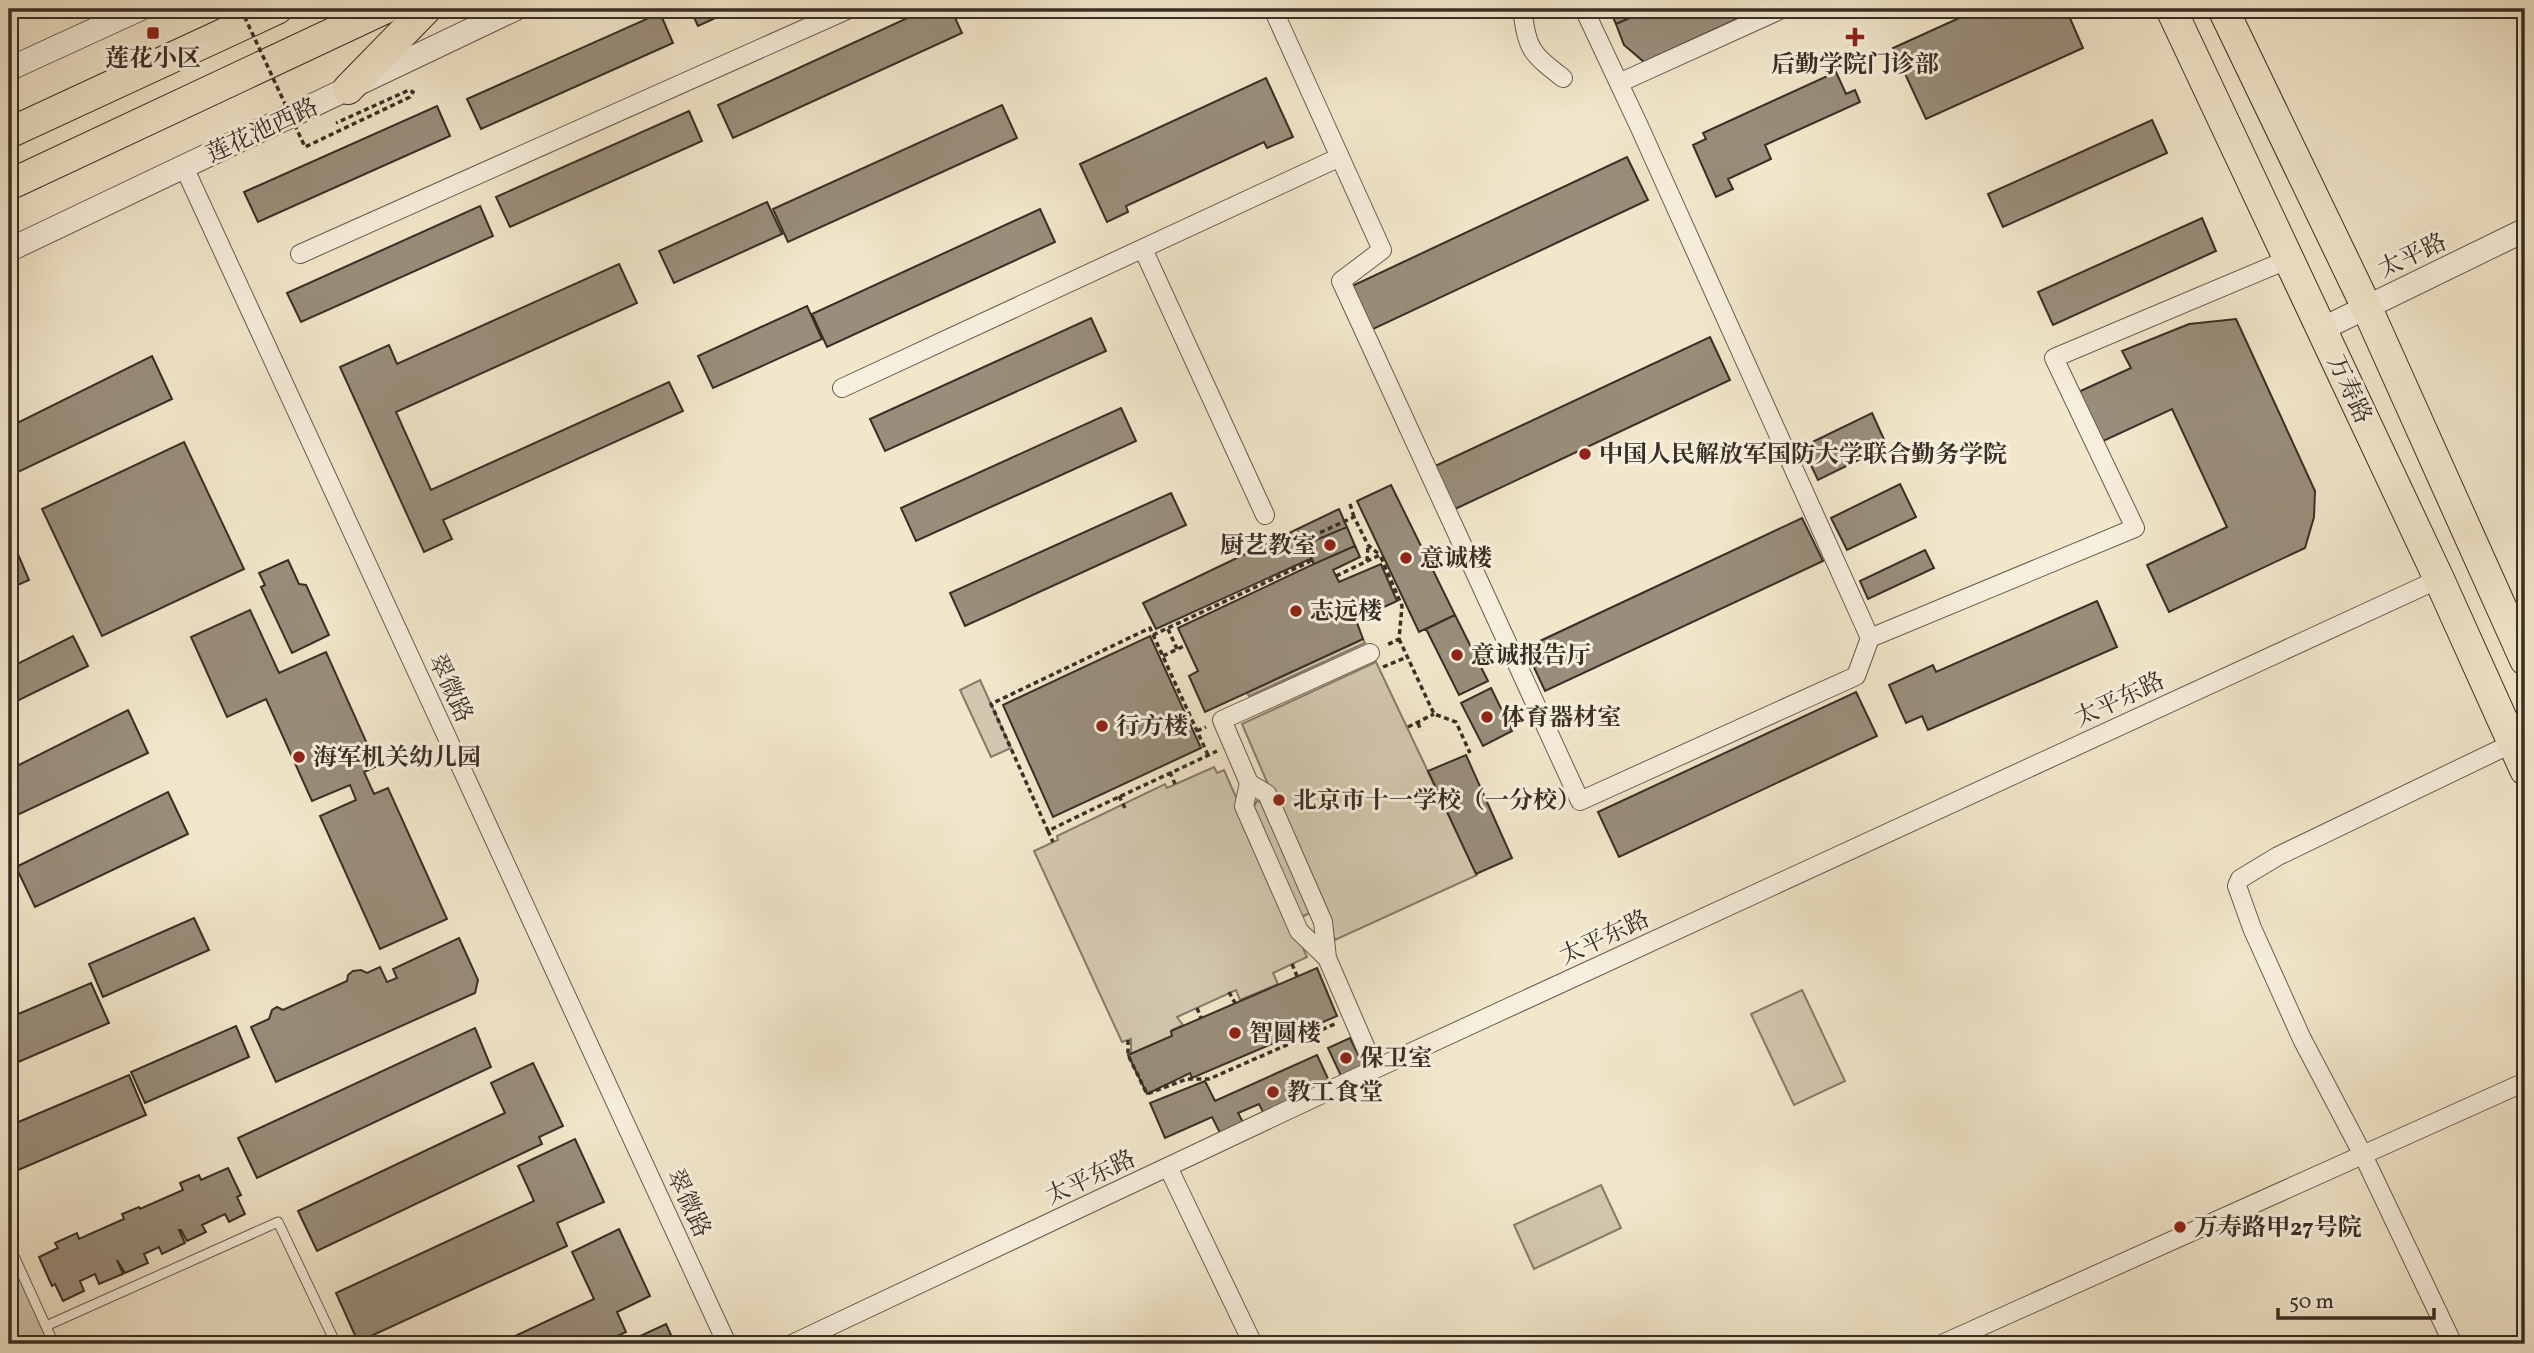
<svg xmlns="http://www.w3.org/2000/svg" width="2534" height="1353" viewBox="0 0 2534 1353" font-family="Vollkorn,'Noto Serif SC',serif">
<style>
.green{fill:#d3c8af;stroke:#867b6a;stroke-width:2}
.building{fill:#998e7b;stroke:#392e25;stroke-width:2}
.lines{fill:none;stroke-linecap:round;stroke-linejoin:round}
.service-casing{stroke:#675c4e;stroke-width:11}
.minor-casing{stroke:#675c4e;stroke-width:20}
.tertiary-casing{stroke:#675c4e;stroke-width:25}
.primary-casing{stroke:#392e25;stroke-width:32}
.trunk-casing{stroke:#392e25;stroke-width:32}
.path{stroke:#392e25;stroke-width:3.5;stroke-dasharray:5 3.5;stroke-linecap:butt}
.service{stroke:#f7efdd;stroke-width:9}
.minor{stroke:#f7efdd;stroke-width:18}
.tertiary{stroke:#f7efdd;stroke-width:23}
.primary{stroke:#f2e7cb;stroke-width:30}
.trunk{stroke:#f2e7cb;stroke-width:30}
.path-bridge{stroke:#392e25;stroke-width:3.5;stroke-dasharray:5 3.5;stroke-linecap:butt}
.poi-dot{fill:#8f2418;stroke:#f7efdd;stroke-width:2.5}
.labels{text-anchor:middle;stroke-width:6;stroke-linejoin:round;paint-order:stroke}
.poi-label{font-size:24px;font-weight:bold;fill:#392e25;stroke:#f7efdd;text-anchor:start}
.street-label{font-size:24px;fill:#392e25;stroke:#f7efdd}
</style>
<rect width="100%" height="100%" fill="#f2e7cb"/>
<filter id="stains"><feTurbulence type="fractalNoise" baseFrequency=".00286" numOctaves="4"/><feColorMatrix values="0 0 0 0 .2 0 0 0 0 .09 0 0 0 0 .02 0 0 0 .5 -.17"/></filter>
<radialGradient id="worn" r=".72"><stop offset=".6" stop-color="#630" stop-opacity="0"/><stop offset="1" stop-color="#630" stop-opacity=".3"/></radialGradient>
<path class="green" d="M1363,639l2,4 -116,53 -2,-3z
M1376,662l101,213 -142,65 -93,-216z
M980,680l31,68 -20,9 -31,-67z
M1214,767l3,6 7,-3 83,187 -34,16 5,11 -38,16 -4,-10 -59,27 6,8 -11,5v6l-41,18v-15l-9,3 -88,-191 24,-11 -1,-4 108,-52 2,4z
M1257,801l9,2 47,108 -13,7 -48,-109z
M1802,990l43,91 -51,24 -43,-91z
M1601,1185l20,43 -87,41 -20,-44z
M9,1245l45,99h-45z"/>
<path class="building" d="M690,9h45l-37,17z
M927,9h24l11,24 -229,105 -15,-33z
M1609,9h41l-34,15z
M1650,9h109l-115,53 -20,-17 -8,-21z
M1979,9h87l17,39 -157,71 -33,-71z
M660,13l13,30 -192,86 -14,-30z
M1836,72l10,22 9,-4 5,12 -95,43 6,14 -43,20 5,10 -17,8 -23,-52 13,-6 -3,-6z
M1266,78l27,59 -26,11 -3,-6 -138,64 2,6 -21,10 -27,-58z
M1002,105l15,33 -229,104 -15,-33z
M437,106l13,30 -192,86 -14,-30z
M689,111l13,30 -192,86 -14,-30z
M2152,120l15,33 -164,74 -15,-33z
M1627,157l21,43 -277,130 -21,-43z
M767,202l15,32 -108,49 -15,-32z
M480,206l13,30 -192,86 -14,-29z
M1040,209l15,33 -228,105 -15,-33z
M2202,218l14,33 -163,74 -15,-33z
M619,264l18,39 -241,109 35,78 238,-108 14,29 -240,109 9,19 -28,13 -84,-185 49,-22 8,19z
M807,306l15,33 -109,49 -15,-32z
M1091,318l15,33 -221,100 -15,-32z
M2236,319l79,172 -1,26 -9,31 -136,64 -22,-47 80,-38 -55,-118 -73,34 -23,-50 55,-25 -9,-17 67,-27z
M1710,337l20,43 -277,130 -20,-43z
M152,356l20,43 -154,73 -9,-20v-25z
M1121,408l15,33 -220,100 -15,-33z
M1872,413l15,33 -69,34 -16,-33z
M184,442l60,127 -142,67 -60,-127z
M1900,484l16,33 -69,33 -16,-32z
M1391,485l64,130 -36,17 -62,-131z
M1171,493l15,32 -221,101 -15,-33z
M1339,509l21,48 -27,13 6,12 42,-18 16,37 -41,19 7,19 -158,73 -16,-36 9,-5 -20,-43 136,-64 -4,-5 -154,70 -13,-26z
M1802,518l21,43 -278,130 -20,-43z
M1347,527l8,19 -41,18 -8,-20z
M1925,550l9,18 -66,31 -8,-18z
M17,552l12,28 -20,9v-33z
M288,560l11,24 7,1 23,50 -37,18 -31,-66 4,-2 -6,-12z
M2097,601l20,46 -189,83 -6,-14 -16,7 -17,-38 44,-20 3,7z
M250,610l29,63 47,-21 51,114 -13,6 10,22 14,-6 59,131 -67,30 -60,-133 36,-16 -6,-15 -38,16 -46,-102 -39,18 -36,-80z
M1455,615l33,66 -29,14 -33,-66z
M73,636l15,30 -79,39v-37z
M1150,636l51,112 -148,69 -50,-112z
M1491,688l21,43 -29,15 -22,-43z
M1856,692l21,44 -258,121 -21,-45z
M128,710l20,43 -139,66v-49z
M1466,755l46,103 -36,16 -48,-103z
M168,792l20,42 -153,73 -19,-40z
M194,918l15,32 -106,47 -14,-33z
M459,938l19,42 -3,13 -199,89 -25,-55 18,-8 3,-9 5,-3 6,3 64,-29 1,-6 5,-4 8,-1 6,3 13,-6 7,15 10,-4 -4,-9z
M1317,968l20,48 -145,62 -2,-5 -43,21 -19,-39 44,-19 -1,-5z
M91,983l18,40 -100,43v-48z
M236,1026l13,31 -104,46 -14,-31z
M475,1028l16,39 -234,111 -19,-40z
M1350,1038l14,29 -22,11 -14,-30z
M1317,1055l13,28 -66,31 -5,-10 -21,9 6,11 -23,11 -9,-18 -47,21 -15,-35 55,-22 10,20z
M533,1063l30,63 -24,11 3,7 -225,107 -19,-40 207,-98 -14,-30z
M129,1075l17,40 -137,59v-48z
M575,1139l29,63 -47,21 10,23 -209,96 -22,-49 198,-92 -16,-35z
M228,1168l13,27 -4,2 8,17 -16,8 -4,-8 -23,11 4,7 -19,9 -6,-11h-2l6,13 -23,11 -3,-7 -15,7 4,9 -23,10 -8,-13 6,14 -24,10 -4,-10 -15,7 4,10 -21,10 -8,-17 -3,2 -13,-29 19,-9 -3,-5 22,-10 2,6 45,-20 -2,-5 17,-7 1,2 43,-19 -3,-7 19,-8 2,5z
M619,1229l31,67 -33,16 9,20 -26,12h-102l96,-45 -22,-47z
M666,1324l9,20h-52z"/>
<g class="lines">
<g class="service-casing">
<path id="service" d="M90,9l8,17
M9,1245l45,99
M46,1326l232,-104 58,122"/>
</g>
<g class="minor-casing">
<path id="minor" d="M1273,9l109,241 -41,31 239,520 276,-125 14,-38 -231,-512 -55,-117
M1522,9c6,42 8,43 41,69
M1619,83l163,-74
M184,167l543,1177
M1143,249l122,266
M300,254l549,-245
M842,388l498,-231
M1870,638l265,-110 -81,-170 235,-99
M1370,653l-148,67 27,63 -5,23 3,7 52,118 28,27 48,111
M1249,783l18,11 56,128 4,36
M1168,1167l85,177
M792,1344l583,-275 1064,-490
M1942,1344l583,-262
M2453,1344l-90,-189 -61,-116 -50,-111 -15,-42 3,-7 38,-23 235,-113"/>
</g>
<g class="tertiary-casing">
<path id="tertiary" d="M9,69l131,-60
M9,250l506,-241
M2322,329l203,-99"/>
</g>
<g class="primary-casing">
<path id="primary" d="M2171,9l268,570 86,191
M2223,9l143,297 159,354"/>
</g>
<g class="trunk-casing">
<path id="trunk" d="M348,89l78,-80
M9,133l268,-124
M9,185l375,-176"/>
</g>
<path class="path" d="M1350,504l4,13
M1367,561l1,-15
M1336,576l44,-21 22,51 -3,33 -14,7
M1168,629l9,20
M1153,635l156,-73 -5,-22 50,-23 14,28 12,10
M1399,639l35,75 22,8 14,31
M1163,656l23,-11
M1383,667l24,-10
M1418,723l3,8
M1408,727l26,-13
M1197,731l9,-4
M1208,755l-58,-127 -159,76 57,127c56,-28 113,-53 169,-80
M1170,772l5,12
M1119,796l6,12
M1048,831l5,11
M1292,964l5,12
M1229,992l6,11
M1197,1008l4,10
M1128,1040v15l19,39 40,-15h22l128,-56"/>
<use href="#service" class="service"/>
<use href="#minor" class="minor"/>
<use href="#tertiary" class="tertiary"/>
<use href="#primary" class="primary"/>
<use href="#trunk" class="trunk"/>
<path class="path-bridge" d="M241,9l64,138 105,-50 3,-5 -4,-2 -73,33"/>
</g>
<g class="poi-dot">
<rect x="146" y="26" width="14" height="14" rx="3.5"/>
<path d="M1851.5 26.5h7v7h7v7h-7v7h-7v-7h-7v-7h7z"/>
<circle cx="1585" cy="454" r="7"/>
<circle cx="1330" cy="545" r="7"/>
<circle cx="1406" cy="558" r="7"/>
<circle cx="1296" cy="611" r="7"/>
<circle cx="1457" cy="655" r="7"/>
<circle cx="1487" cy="717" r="7"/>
<circle cx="1102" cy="726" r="7"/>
<circle cx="299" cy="757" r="7"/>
<circle cx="1279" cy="800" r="7"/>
<circle cx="1235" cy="1033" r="7"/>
<circle cx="1346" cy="1058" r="7"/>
<circle cx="1273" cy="1092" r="7"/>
<circle cx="2180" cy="1227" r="7"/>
</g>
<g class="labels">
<g class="poi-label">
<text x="153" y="66" text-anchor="middle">莲花小区</text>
<text x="1855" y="72" text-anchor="middle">后勤学院门诊部</text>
<text x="1599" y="462">中国人民解放军国防大学联合勤务学院</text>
<text x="1316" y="553" text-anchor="end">厨艺教室</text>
<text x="1420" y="566">意诚楼</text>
<text x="1310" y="619">志远楼</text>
<text x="1471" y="663">意诚报告厅</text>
<text x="1501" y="725">体育器材室</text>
<text x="1116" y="734">行方楼</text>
<text x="313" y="765">海军机关幼儿园</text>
<text x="1293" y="808">北京市十一学校（一分校）</text>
<text x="1249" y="1041">智圆楼</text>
<text x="1360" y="1066">保卫室</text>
<text x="1287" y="1100">教工食堂</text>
<text x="2194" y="1235">万寿路甲27号院</text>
</g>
<g class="street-label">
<text transform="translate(262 130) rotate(-25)" y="8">莲花池西路</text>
<text transform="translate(2412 255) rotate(-25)" y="8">太平路</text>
<text transform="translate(2350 389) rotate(65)" y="8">万寿路</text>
<text transform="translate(451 688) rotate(65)" y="8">翠微路</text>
<text transform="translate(2119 699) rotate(-25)" y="8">太平东路</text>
<text transform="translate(1604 937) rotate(-25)" y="8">太平东路</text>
<text transform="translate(1090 1177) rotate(-25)" y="8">太平东路</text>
<text transform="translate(689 1203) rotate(65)" y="8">翠微路</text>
</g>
</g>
<rect width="2534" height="1353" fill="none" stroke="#f2e7cb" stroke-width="35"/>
<rect x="10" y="10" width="2513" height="1332" fill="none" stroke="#392e25" stroke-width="3.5"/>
<rect x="18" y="18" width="2499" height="1318" fill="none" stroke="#392e25" stroke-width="2"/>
<path d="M2278 1308v10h156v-10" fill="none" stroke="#392e25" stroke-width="3.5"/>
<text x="2289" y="1308" font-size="21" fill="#392e25" stroke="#f7efdd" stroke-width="5" paint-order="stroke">50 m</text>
<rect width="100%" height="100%" filter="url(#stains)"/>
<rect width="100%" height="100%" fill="url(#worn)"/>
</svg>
